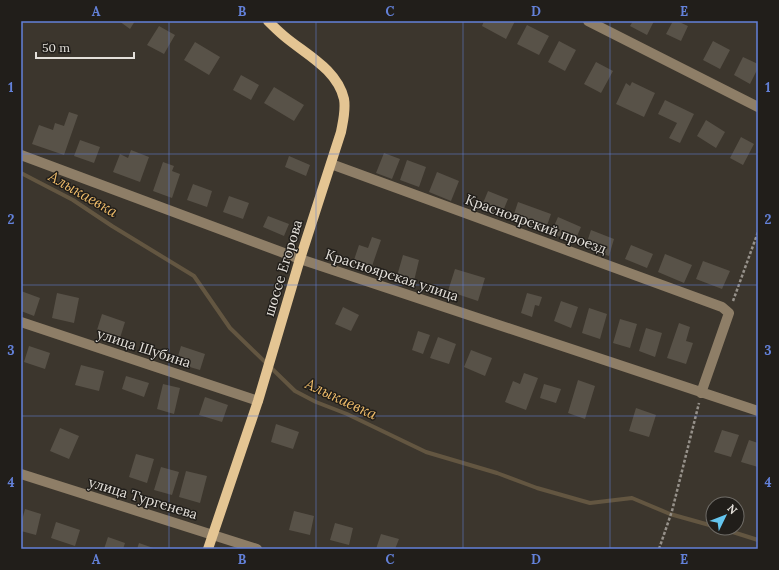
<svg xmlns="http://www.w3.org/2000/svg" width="779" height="570" viewBox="0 0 779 570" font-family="Lora,serif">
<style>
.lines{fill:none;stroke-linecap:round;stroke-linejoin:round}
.stream{stroke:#635641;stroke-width:4}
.building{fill:#585248}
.path{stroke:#96918a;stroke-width:2.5;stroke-dasharray:3 2;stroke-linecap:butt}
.minor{stroke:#8e7e67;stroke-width:10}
.major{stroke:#e4c593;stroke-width:10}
.grid{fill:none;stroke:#6381d9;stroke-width:1;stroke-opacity:0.55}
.labels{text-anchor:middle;stroke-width:3;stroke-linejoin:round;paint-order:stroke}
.street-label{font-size:14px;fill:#e4e0da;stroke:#211e1a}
.water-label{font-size:15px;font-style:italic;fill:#f0bd6a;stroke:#211e1a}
.neatline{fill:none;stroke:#6381d9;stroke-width:1.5}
.grid-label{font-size:13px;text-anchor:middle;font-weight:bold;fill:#6381d9}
</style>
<rect width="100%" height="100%" fill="#3c362d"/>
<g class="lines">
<path class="stream" d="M21,173l52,27 39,26 82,50 36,52 65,63 21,11 31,12 79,38 71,21 40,15 53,15 42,-5 38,16 43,12
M720,528l38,12"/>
</g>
<path class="building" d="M119,21h16l-5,8z
M484,21h31l-9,18 -24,-13z
M633,21h21l-7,14 -17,-9z
M673,21h4l11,5 -7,15 -15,-7z
M527,25l22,11 -10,19 -22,-11z
M159,26l16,9 -11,19 -17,-9z
M559,41l17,9 -11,21 -17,-9z
M713,41l17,9 -10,19 -17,-9z
M195,42l25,15 -11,18 -25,-15z
M743,57l15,7v4l-8,16 -16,-9z
M596,62l17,9 -12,22 -17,-9z
M241,75l18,10 -8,15 -18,-10z
M632,82l23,11 -11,24 -28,-13 10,-21 4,3z
M274,87l30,18 -10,16 -30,-18z
M665,100l29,14 -14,29 -11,-5 8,-15 -19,-9z
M69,112l9,3 -14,40 -32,-11 7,-19 14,5 2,-7 9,3z
M706,120l19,12 -9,16 -19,-12z
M741,137l13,7 -11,21 -13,-7z
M80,140l20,7 -6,16 -20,-7z
M131,150l18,7 -9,25 -27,-10 7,-18 8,4z
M384,153l16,6 -8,20 -16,-6z
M289,156l21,9 -4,11 -21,-9z
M407,160l19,7 -7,20 -19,-7z
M163,162l11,4 -2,5 8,3 -8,24 -19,-7z
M437,172l22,9 -8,20 -22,-9z
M193,184l19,7 -5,16 -20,-7z
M488,191l20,8 -7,17 -20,-8z
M229,196l20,7 -6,16 -20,-7z
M518,202l33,12 -6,17 -33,-11z
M268,216l21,8 -5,12 -21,-9z
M558,217l23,10 -7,16 -23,-10z
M591,230l23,9 -5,17 -24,-8z
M372,237l9,3 -10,29 -18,-6 6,-18 9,3z
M631,245l22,9 -6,14 -22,-9z
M665,254l27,11 -8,18 -26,-11z
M403,255l16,5 -5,21 -17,-5z
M703,261l27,10 -8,18 -26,-10z
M455,269l30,9 -7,23 -30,-10z
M21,291l19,7 -6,18 -13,-5z
M57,293l22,5 -5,25 -22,-5z
M527,293l15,4 -3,9 -4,-1 -3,12 -11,-4z
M561,301l17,6 -7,21 -17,-7z
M343,307l16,8 -8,16 -16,-7z
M589,308l18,6 -7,25 -18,-6z
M102,314l23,8 -5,16 -23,-8z
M620,319l17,5 -7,24 -17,-5z
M679,323l11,4 -4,14 7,2 -7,21 -19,-6z
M646,328l16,5 -7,24 -16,-6z
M418,331l12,4 -7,19 -11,-4z
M438,337l18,7 -7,20 -19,-6z
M29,346l21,7 -5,16 -21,-7z
M181,346l24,8 -5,16 -24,-7z
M471,350l21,8 -7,18 -21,-9z
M81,365l23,6 -5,20 -24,-6z
M524,373l14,5 -12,32 -21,-8 8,-21 7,3z
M126,376l23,7 -5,14 -22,-8z
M578,380l17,6 -10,33 -17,-6z
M163,384l17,4 -6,26 -17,-5z
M544,384l17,5 -5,14 -16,-5z
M205,397l23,8 -6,17 -23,-7z
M636,408l20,7 -7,22 -20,-6z
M276,424l23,8 -6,17 -22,-7z
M60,428l19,8 -10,23 -19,-8z
M722,430l17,5 -8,22 -17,-5z
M749,440l9,3v24l-17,-5z
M136,454l18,5 -7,24 -18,-6z
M161,467l18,5 -7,23 -18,-5z
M186,471l21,5 -7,27 -21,-6z
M25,509l16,5 -5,21 -15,-4v-7z
M294,511l20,5 -4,19 -21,-5z
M56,522l24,8 -5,16 -24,-8z
M335,523l18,5 -4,17 -19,-5z
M381,534l18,5 -4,10h-19z
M108,537l17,6 -2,6h-19z
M139,543l17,6h-19z"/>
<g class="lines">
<path class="path" d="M733,301l25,-69
M659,549l13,-38 27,-108"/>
<path class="minor" d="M588,21l170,86
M21,155l279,104 458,152
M331,164l391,143 7,6 -28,80
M21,322l237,79
M21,474l236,75"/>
<path class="major" d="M208,549l50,-148 42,-142 41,-127c2,-11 5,-22 3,-33 -7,-30 -39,-45 -60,-63 -6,-5 -11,-10 -16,-15"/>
</g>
<path class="grid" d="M169,21v528M316,21v528M463,21v528M610,21v528M21,154h737M21,285h737M21,416h737"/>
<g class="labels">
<g class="street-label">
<text transform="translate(536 224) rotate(20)" y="5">Красноярский проезд</text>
<text transform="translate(283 268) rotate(-73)" y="5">шоссе Егорова</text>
<text transform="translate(392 275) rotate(18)" y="5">Красноярская улица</text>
<text transform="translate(144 348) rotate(18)" y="5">улица Шубина</text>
<text transform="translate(143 498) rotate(17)" y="5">улица Тургенева</text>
</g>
<g class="water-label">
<text transform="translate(83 194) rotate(30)" y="5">Алыкаевка</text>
<text transform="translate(341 399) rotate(25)" y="5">Алыкаевка</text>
</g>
</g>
<rect width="779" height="570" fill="none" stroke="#211e1a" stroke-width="44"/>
<g transform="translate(725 516) rotate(47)"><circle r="19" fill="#211e1a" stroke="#6f6c67"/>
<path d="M0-3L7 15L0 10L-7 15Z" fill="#64c5ee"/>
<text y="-6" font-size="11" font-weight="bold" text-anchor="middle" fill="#e4e0da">N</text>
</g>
<path d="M36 52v6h98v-6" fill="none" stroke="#e4e0da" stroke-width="2"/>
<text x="42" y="52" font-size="12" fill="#e4e0da" stroke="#211e1a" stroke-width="3" paint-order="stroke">50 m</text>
<rect x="22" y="22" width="735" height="526" class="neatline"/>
<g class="grid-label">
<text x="96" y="16">A</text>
<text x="242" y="16">B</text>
<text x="390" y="16">C</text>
<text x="536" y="16">D</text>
<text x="684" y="16">E</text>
<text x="11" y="92">1</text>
<text x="768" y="92">1</text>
<text x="11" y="224">2</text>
<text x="768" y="224">2</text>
<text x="11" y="355">3</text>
<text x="768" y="355">3</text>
<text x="11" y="487">4</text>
<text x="768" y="487">4</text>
<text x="96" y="564">A</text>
<text x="242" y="564">B</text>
<text x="390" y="564">C</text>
<text x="536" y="564">D</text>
<text x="684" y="564">E</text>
</g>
</svg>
